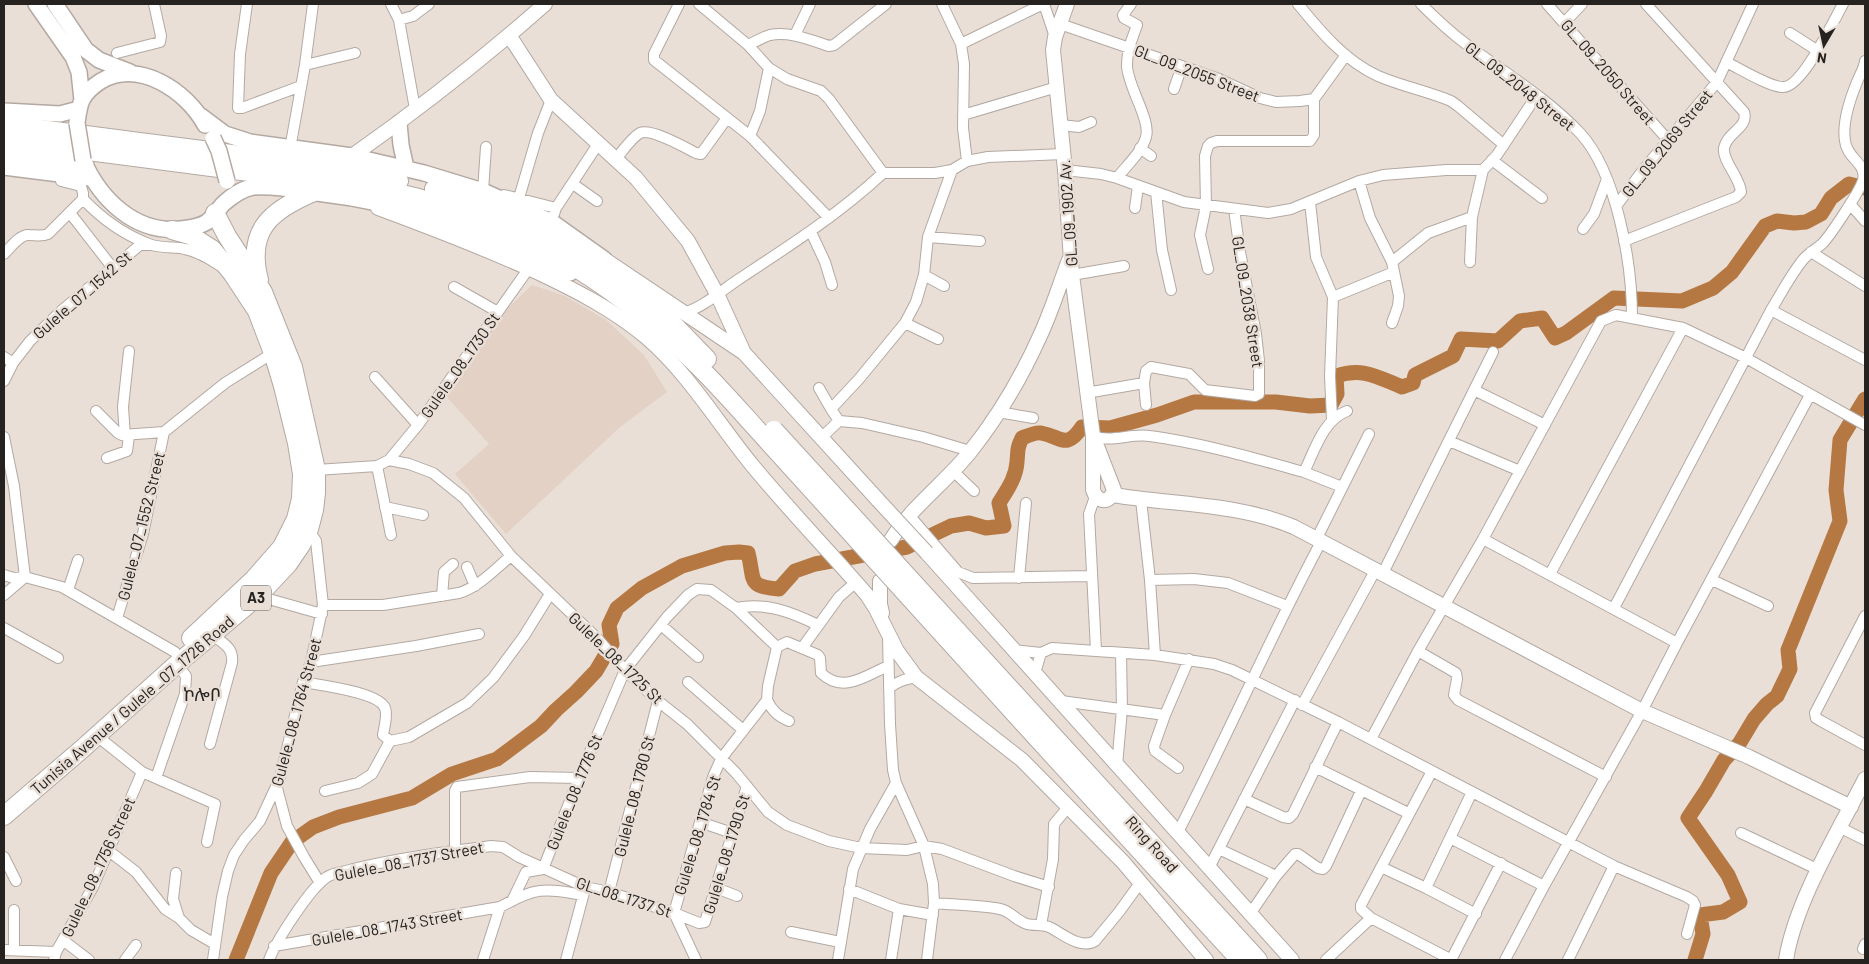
<svg xmlns="http://www.w3.org/2000/svg" width="1869" height="964" viewBox="0 0 1869 964" font-family="Barlow,'Noto Sans Ethiopic',sans-serif">
<style>
.built{fill:#e2d1c4}
.lines{fill:none;stroke-linecap:round;stroke-linejoin:round}
.river{stroke:#b57842;stroke-width:15}
.street-casing{stroke:#b3a9a2;stroke-width:12}
.secondary-casing{stroke:#b3a9a2;stroke-width:16}
.primary-casing{stroke:#b3a9a2;stroke-width:18}
.highway-casing{stroke:#b3a9a2;stroke-width:20}
.street{stroke:#fff;stroke-width:10}
.secondary{stroke:#fff;stroke-width:14}
.primary{stroke:#fff;stroke-width:15}
.highway{stroke:#fff;stroke-width:18}
.secondary-bridge-casing{stroke:#b3a9a2;stroke-width:16;stroke-linecap:butt}
.primary-bridge-casing{stroke:#b3a9a2;stroke-width:18;stroke-linecap:butt}
.highway-bridge-casing{stroke:#b3a9a2;stroke-width:20;stroke-linecap:butt}
.secondary-bridge{stroke:#fff;stroke-width:14}
.primary-bridge{stroke:#fff;stroke-width:15}
.highway-bridge{stroke:#fff;stroke-width:18}
.labels{text-anchor:middle;stroke-width:5;stroke-linejoin:round;paint-order:stroke}
.shield{fill:#e9dfd7;stroke:#605b56;stroke-width:1}
.shield-label{font-size:15px;font-weight:bold;fill:#26221f}
.street-label{font-size:16px;fill:#26221f;stroke:#e9dfd7}
.neighbourhood-label{font-size:18px;fill:#26221f;stroke:#e9dfd7}
</style>
<rect width="100%" height="100%" fill="#e9dfd7"/>
<path class="built" d="M532,285l33,11 41,24 38,35 23,37 -47,35 -114,107 -51,-60 34,-30 -44,-49 64,-88z"/>
<g class="lines">
<path class="river" d="M236,960l35,-87 21,-31 21,-15 26,-10 73,-19 40,-24 45,-15 44,-33 15,-16 20,-18 20,-21 16,-27 -3,-19 8,-17 25,-20 40,-22 43,-13 14,-1 9,1c7,26 -2,34 31,36l16,-18 20,-7 92,-17 44,-21 18,-3 17,5 18,-2 -5,-23c8,-13 17,-25 18,-41 1,-11 0,-14 5,-24 5,-2 13,-6 19,-5 21,4 25,17 41,-6l28,1 47,-13 37,-13h82l34,4 21,-1 6,-11 -1,-18c27,-9 41,1 66,11l11,-4 2,-8 38,-19 8,-17 37,2 22,-20 22,-3 13,20 11,-5 48,-35 68,3 31,-13 19,-16 33,-46 12,-5 17,2 12,-1 15,-8 10,-16 18,-14 16,4
M1695,960l8,-26 -3,-19 23,-3 17,-10 -12,-27 -40,-57 18,-27 18,-31 15,-16 15,-25 13,-15 10,-8 13,-27 -2,-19 52,-129 -4,-31 4,-50 25,-41"/>
<g class="street-casing">
<path id="street" d="M247,4l-7,50 -2,54h4l59,-22
M391,4l8,16 16,89
M679,4l-25,50v6l96,76 79,82
M699,4l49,41 21,23
M942,4l19,40 3,20 -1,64 4,33
M1044,4l11,33
M1298,4c22,27 47,57 80,72 23,10 49,15 73,25l7,5 46,39
M1421,4c14,14 29,28 45,40 39,29 81,54 114,89 37,40 52,131 52,184
M1547,4l121,136
M399,20l14,-4 16,-12
M1565,22l17,-18
M1060,24l159,55 41,19 16,4 24,-1 14,-2 32,-44
M1790,33l28,18
M795,35l15,-31
M961,44l82,-40
M748,45c7,-3 15,-8 22,-10 20,-4 40,5 59,11l5,-1 52,-41
M117,53l43,-11 1,-6 -7,-32
M1726,62c13,6 43,25 57,25 19,1 51,-67 60,-83
M305,65l50,-12
M1174,89l8,-23
M963,115l94,-28
M1061,125l18,2 12,-5
M750,136l10,-25 9,-43 18,11 34,12 8,8 54,74
M486,147l-3,44 4,1
M1140,148l11,8
M290,149l15,-84 8,-61
M615,160c7,-8 16,-22 25,-27 11,-5 46,15 56,20l5,1 26,-36
M1492,160l50,38
M1065,170l36,4 16,4 67,24 84,11 23,-4 68,-28 24,-6 63,-5h37
M1117,178c9,-12 25,-26 29,-41 5,-17 -18,-50 -19,-71 0,-17 5,-26 10,-41l-13,-7 -1,-3 8,-11
M61,181l20,5 2,7v6
M1359,181l11,37 22,44 7,34 -1,10 -6,17
M573,184l24,17
M1156,192l6,58 9,40
M504,195l52,13
M519,198l19,-65 13,-33
M83,199c18,19 42,36 66,45 10,4 21,3 31,4 14,2 27,9 39,17
M1310,202l6,55 17,40 -3,79 2,44
M1850,204l15,17
M1617,205l26,-35 74,-88 36,-78
M1135,208l3,-22
M70,213l42,54
M554,214l2,-6 42,-64
M1583,229l11,-15 13,-35
M811,232l14,30 7,23
M928,237l52,4
M1624,241l112,-44 5,-5c-1,-15 -19,-31 -17,-44 3,-16 25,-20 20,-36l-98,-108
M1811,252l54,34
M4,254c6,-6 16,-20 25,-19 7,0 12,2 19,-1l35,-35
M1392,262l36,-29 44,-16
M1470,262l2,-45 11,-47 14,-15 40,-60
M1208,269l-8,-34 6,-29 -1,-50 3,-10 3,-3 6,-2h93l4,-6v-36
M924,275l20,11
M1072,275l52,-9
M454,287l44,25
M1333,297l61,-25
M1771,310c10,-16 19,-34 31,-49 5,-7 13,-11 20,-17 8,-8 38,-53 41,-64 4,-17 -16,-21 -18,-39 -3,-18 5,-42 12,-59 3,-8 7,-13 8,-21
M684,313c21,-7 37,-22 55,-34 50,-33 100,-65 144,-106h52l17,-3 15,-9 21,-4 75,-3
M905,323l33,16
M4,357l9,6
M375,377l43,48
M4,381l9,-18 17,-22 31,-30 79,-66h10
M1144,383l2,22
M819,388l12,21 28,-30 46,-56 11,-21 8,-27 4,-38 24,-67
M1474,390l19,-38
M1086,393l58,-10 2,-12 5,-4 38,7 16,16 50,6 4,-2v-33l-3,-27 -16,-82 -6,-43
M831,409l8,12 23,2 61,14 47,14
M96,411l22,22 4,2 42,-3
M998,412l35,6
M164,432l61,-49 48,-30
M125,436l-2,-29 6,-56
M1093,436c18,7 38,-3 57,0 52,7 103,22 154,36 11,-22 19,-52 43,-61
M4,437l10,49 11,91
M821,438l18,-17
M1449,441l71,30
M107,458l20,-7 2,-15
M389,460l29,-35 111,-157
M377,466l14,69
M316,470l61,-4 12,-6 20,4 24,9 31,25 47,58 86,82 28,32 33,31 29,23 49,49 32,39 19,13 42,16 32,7 46,2 17,-4 18,3 72,27 35,11
M953,471l21,20
M1304,472l38,15
M1095,497l-6,17 7,136
M1141,500l9,80 5,75
M385,507l38,8
M909,515l49,57 15,6 119,-2
M1317,538l52,-104
M1483,539l194,104
M467,567l8,19
M1383,573l91,-183 71,35
M1550,574l133,-246
M4,575l10,3 11,-1 37,10 113,65
M1019,578l7,-75
M1150,580l44,-1 34,4 59,23
M1712,580l56,26
M68,590l10,-30
M4,595l21,-18
M258,596l64,18
M442,596l2,-24 9,-8
M323,605h60l76,-12c20,-6 36,-24 52,-37
M736,608c30,-6 55,4 82,17
M1614,608l157,-298 94,50
M1865,616l-50,97 1,5 5,3 44,24
M117,618l26,-84 21,-102
M661,625l37,32
M4,628l54,30
M209,631c11,12 25,14 23,32l-22,81
M888,637l2,87 3,46 3,13 28,63 9,38 1,19 -7,57
M777,647l10,-5 31,13 2,3 1,15c22,21 44,3 67,-7
M802,648l37,-51 17,-15
M1013,650l28,3
M1418,651l38,22 1,6 -3,16 4,5 148,77
M311,662l105,-16 63,-12
M1035,673l6,-20 11,-5 103,7 59,9 18,6 106,52 276,144 73,31 6,4 2,4 -8,29
M303,682c16,3 76,10 82,26 3,7 -1,20 -2,27l7,6
M688,682l55,48
M889,688c9,-7 17,-9 27,-11
M767,700c5,11 11,16 22,21
M1061,701l104,14 24,-56
M1302,705l74,-136
M1165,715l-11,31 1,5 23,17
M97,736l45,36 73,32 -8,38
M1371,739l47,-88 65,-112 118,-218 15,-6 67,13 63,30 119,67
M390,741l19,-4 58,-34 26,-25 31,-42 26,-42
M1117,766l5,-57 -1,-56
M1315,767l93,46
M1432,771l-71,134v4l10,9 81,42
M156,778l29,-84 1,-18 -9,-12
M277,788l10,38 17,31 16,26
M325,791l33,-8 14,-9 18,-33
M1244,799l39,18 6,1 4,-4 45,-92
M700,822l32,11
M1841,828l24,12
M1741,833l78,37
M1177,834c50,-97 93,-197 145,-294
M1450,838l22,-46
M1219,849l57,27 19,-22h3l20,14 5,1 3,-3 35,-75
M109,851l27,21 29,37 14,9 12,12 24,14
M455,851v-60l2,-4 73,-10 49,1
M4,857l12,24
M1381,867l45,21 24,-50 94,48
M1209,868l86,-168
M543,869l36,-91 46,-108 42,-53 21,-22 9,-6 14,1 25,18 41,39
M176,873l-3,26 6,19
M716,888l21,8
M1426,888l50,26
M849,889l50,20 34,6
M609,892l49,-191
M512,901l14,-29 17,-3
M934,903c22,2 45,2 66,6 11,2 16,12 27,15 7,2 15,0 22,3 13,6 31,23 46,14l24,-29 21,-29
M674,913l39,-136 8,-18 46,-59 1,-14 9,-39
M674,913l22,47
M1250,914l26,-38
M1041,925l12,-66 1,-35 15,-18
M791,932l49,10
M64,941l25,19
M274,946l226,-39c37,-20 42,-19 83,-12
M1863,949l2,-5
M4,950l52,2
M14,950v-40
M54,960l2,-8 37,-65 49,-115
M125,960l11,-15
M213,960l9,-63 6,-26 6,-16 10,-15 16,-19 20,-43 23,-96 8,-20 12,-57 -7,-64 -9,-14
M269,960c7,-19 41,-72 58,-83 7,-5 18,-5 26,-8 45,-11 92,-17 138,-23l12,1 16,10 66,30 24,5 65,21 25,10 6,-1 42,-136
M483,960l17,-53
M566,960l19,-71
M838,960l15,-91 17,-40 26,-46
M891,960l8,-51
M1326,960l45,-42
M1451,960l50,-97
M1505,960l39,-74 98,-175 35,-68 133,-248
M1568,960l46,-94"/>
</g>
<g class="secondary-casing">
<path id="secondary" d="M1067,4l-12,33 -2,13 12,120 7,105 21,161v54c4,13 17,14 21,0l-21,-54
M509,35l42,65 85,78 52,63 29,53 27,59
M352,156c67,-47 132,-98 193,-152
M378,208c54,20 109,41 161,65 38,18 75,37 107,64 42,36 71,85 106,128 37,45 77,86 115,130l9,14 21,42 19,26 106,83 101,102 83,98
M604,259l140,94 134,147
M1113,495c61,10 123,8 181,32l348,184 107,46 102,50
M891,540c21,-34 54,-57 79,-88 27,-34 51,-74 69,-114 12,-25 20,-52 30,-78
M927,553l365,407
M880,581v23l2,9
M1786,960c9,-58 52,-128 79,-181"/>
</g>
<g class="primary-casing">
<path id="primary" d="M36,4l37,53 6,15 3,28
M55,4l31,46 13,10 31,12
M4,111l56,3 19,-5
M201,116l24,18 25,8 102,14 72,17 59,18 69,31 52,37
M77,123c1,-8 2,-16 5,-23 4,-8 11,-14 19,-19 38,-22 86,10 104,44
M399,123l2,22 5,23
M4,152l82,13
M83,160c17,39 52,74 98,69 9,-1 18,-2 26,-7 6,-5 11,-12 16,-18
M4,167l87,11
M223,204c9,-8 18,-15 30,-17 21,-2 43,3 64,6 95,11 168,39 253,80"/>
</g>
<g class="highway-casing">
<path id="highway" d="M4,124c131,19 265,31 395,57
M4,140l382,50c117,25 224,88 308,172 25,24 47,50 70,75
M434,189c78,24 137,59 204,103
M172,230l18,5 22,14 20,24 25,38 16,42 10,33 14,57 5,31 -1,25 -5,20 -14,28 -28,32 -63,59
M259,280c-13,-50 12,-70 55,-88
M630,285l44,40 33,34
M1047,729l211,231
M1037,738l203,222
M4,816l78,-67 95,-85 81,-68 30,-32 13,-19 8,-16 5,-19 2,-17v-23l-23,-103 -30,-75 -36,-56 -12,-23"/>
</g>
<use href="#street" class="street"/>
<use href="#secondary" class="secondary"/>
<use href="#primary" class="primary"/>
<use href="#highway" class="highway"/>
<g class="secondary-bridge-casing">
<path id="secondary-bridge" d="M878,500l49,53"/>
</g>
<g class="primary-bridge-casing">
<path id="primary-bridge" d="M77,123l6,37
M213,138l6,13 8,30"/>
</g>
<g class="highway-bridge-casing">
<path id="highway-bridge" d="M774,430l273,299
M764,437l273,301"/>
</g>
<use href="#secondary-bridge" class="secondary-bridge"/>
<use href="#primary-bridge" class="primary-bridge"/>
<use href="#highway-bridge" class="highway-bridge"/>
</g>
<g class="labels">
<rect class="shield" x="241" y="585.5" width="30" height="25" rx="4"/>
<g class="shield-label">
<text x="256" y="603">A3</text>
</g>
<g class="street-label">
<text transform="translate(1608 72) rotate(49)" y="6">GL_09_2050 Street</text>
<text transform="translate(1197 73) rotate(21)" y="6">GL_09_2055 Street</text>
<text transform="translate(1520 86) rotate(38)" y="6">GL_09_2048 Street</text>
<text transform="translate(1667 143) rotate(-51)" y="6">GL_09_2069 Street</text>
<text transform="translate(1068 213) rotate(-94)" y="6">GL_09_1902 Av.</text>
<text transform="translate(82 295) rotate(-41)" y="6">Gulele_07_1542 St</text>
<text transform="translate(1248 302) rotate(81)" y="6">GL_09_2038 Street</text>
<text transform="translate(460 365) rotate(-55)" y="6">Gulele_08_1730 St</text>
<text transform="translate(141 526) rotate(-76)" y="6">Gulele_07_1552 Street</text>
<text transform="translate(616 658) rotate(44)" y="6">Gulele_08_1725 St</text>
<text transform="translate(132 705) rotate(-41)" y="6">Tunisia Avenue / Gulele _07_1726 Road</text>
<text transform="translate(296 712) rotate(-75)" y="6">Gulele_08_1764 Street</text>
<text transform="translate(574 792) rotate(-68)" y="6">Gulele_08_1776 St</text>
<text transform="translate(634 796) rotate(-76)" y="6">Gulele_08_1780 St</text>
<text transform="translate(697 835) rotate(-73)" y="6">Gulele_08_1784 St</text>
<text transform="translate(1152 844) rotate(48)" y="6">Ring Road</text>
<text transform="translate(726 854) rotate(-73)" y="6">Gulele_08_1790 St</text>
<text transform="translate(409 861) rotate(-11)" y="6">Gulele_08_1737 Street</text>
<text transform="translate(98 867) rotate(-65)" y="6">Gulele_08_1756 Street</text>
<text transform="translate(624 897) rotate(18)" y="6">GL_08_1737 St</text>
<text transform="translate(387 927) rotate(-10)" y="6">Gulele_08_1743 Street</text>
</g>
<g class="neighbourhood-label">
<text x="202" y="701">ኮሎቦ</text>
</g>
</g>
<rect width="1869" height="964" fill="none" stroke="#26221f" stroke-width="10"/>
<g transform="translate(1824 45) rotate(189)" stroke="#e9dfd7" stroke-width="4" paint-order="stroke">
<path d="M0-4L9 19L0 12L-9 19Z" fill="#26221f"/>
<text y="-8" font-size="14" font-weight="bold" text-anchor="middle" fill="#26221f">N</text>
</g>
</svg>
